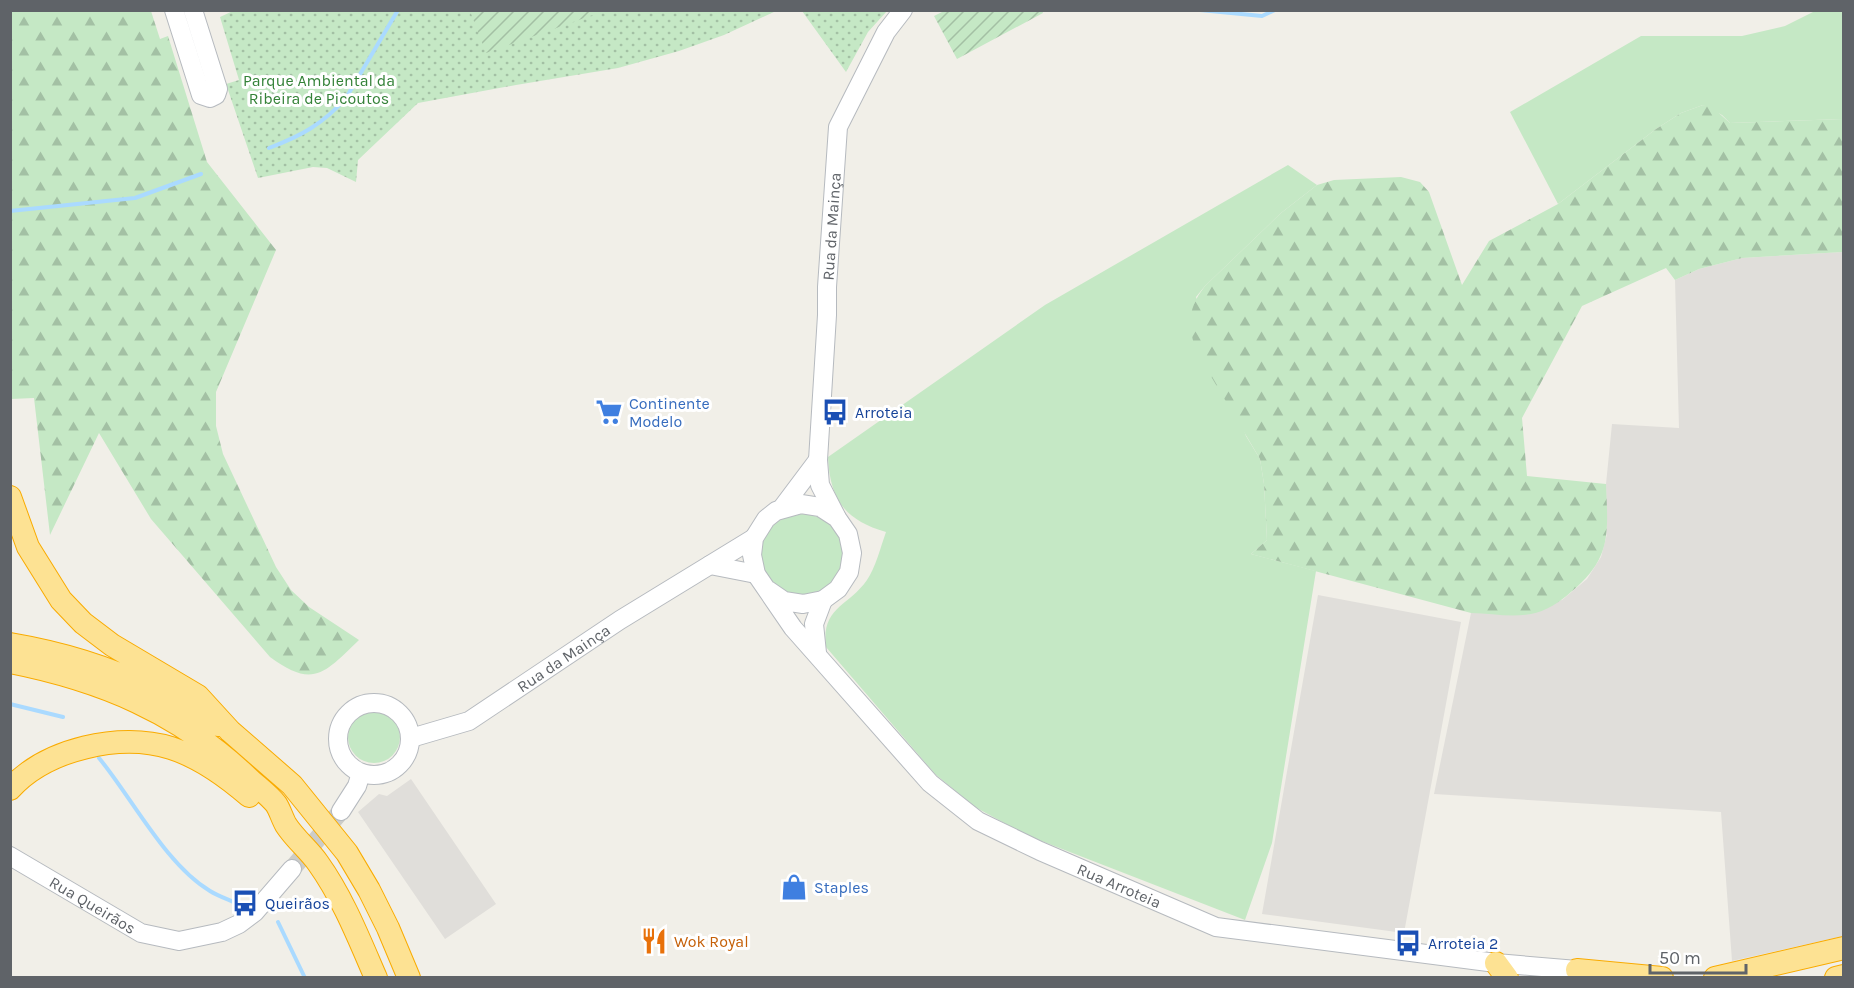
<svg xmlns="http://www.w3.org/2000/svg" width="1854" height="988" viewBox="0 0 1854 988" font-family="Karla,sans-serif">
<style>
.industrial{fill:#e0deda}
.grass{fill:#c5e8c5}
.forest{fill:url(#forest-firs)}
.park{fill:url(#park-dots)}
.garden{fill:url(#garden-furrows)}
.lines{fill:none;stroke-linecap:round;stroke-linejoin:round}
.stream{stroke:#aadaff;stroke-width:4}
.secondary-tunnel{stroke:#ccccc8;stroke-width:18;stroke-dasharray:18 9;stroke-linecap:butt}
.secondary-casing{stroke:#b6babf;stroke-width:20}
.highway-casing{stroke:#f9ab00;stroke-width:24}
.secondary{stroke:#fff;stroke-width:18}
.highway{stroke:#fde293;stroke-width:22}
.labels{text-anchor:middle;stroke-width:6;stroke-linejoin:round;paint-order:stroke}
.park-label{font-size:16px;fill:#348238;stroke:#fff}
.street-label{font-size:16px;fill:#5f6368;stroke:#fff}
.shop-label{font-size:16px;fill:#366cbe;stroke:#fff;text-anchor:start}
.transit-label{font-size:16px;fill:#164399;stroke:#fff;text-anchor:start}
.food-label{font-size:16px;fill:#c56008;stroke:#fff;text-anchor:start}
</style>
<defs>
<pattern id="forest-firs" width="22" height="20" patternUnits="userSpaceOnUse" patternTransform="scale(1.5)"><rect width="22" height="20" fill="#c5e8c5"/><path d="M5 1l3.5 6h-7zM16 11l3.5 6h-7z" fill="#a3c0a4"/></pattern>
<pattern id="park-dots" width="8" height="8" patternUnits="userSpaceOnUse" patternTransform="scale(1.5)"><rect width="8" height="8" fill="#c5e8c5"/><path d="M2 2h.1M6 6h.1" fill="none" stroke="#a3c0a4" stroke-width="1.8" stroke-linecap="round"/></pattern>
<pattern id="garden-furrows" width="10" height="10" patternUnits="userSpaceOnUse" patternTransform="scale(1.5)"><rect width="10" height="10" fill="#c5e8c5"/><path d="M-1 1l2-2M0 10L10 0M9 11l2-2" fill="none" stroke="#a3c0a4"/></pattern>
</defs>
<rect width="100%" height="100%" fill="#f1efe8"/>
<path class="industrial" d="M1843,252v684l-111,25 -11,-149 -287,-18 37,-181 91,-13 25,-21 14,-22 6,-23 -1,-50 6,-60 67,4 -4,-148 24,-11 43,-11z
M1318,595l143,27 -57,311 -142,-19z
M411,779l85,125 -51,35 -87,-127 21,-18 8,2z"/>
<path class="grass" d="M1815,11h28l1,108 -114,4 -8,-8 -19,-10 -22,8 -25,16 -98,75 -48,-92 131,-76h101l43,-10z
M1288,165l29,20 -36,28 -76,73 -9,11 50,139 14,23 4,25 3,56 -16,14 65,17 -44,272 -27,77 -219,-85 -51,-28 -40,-33 -109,-127c-5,-40 22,-40 41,-67 8,-11 14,-34 19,-48 -41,-12 -56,-32 -58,-75l217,-152z
M761 555a41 41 0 1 1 82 0a41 41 0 1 1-82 0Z
M348 737a26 26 0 1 1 52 0a26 26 0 1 1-52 0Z"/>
<path class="forest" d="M10,11h141l9,28 8,-3 39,126 69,88 -60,142v34l7,28 53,113 15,23 18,17 50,33c-34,33 -46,49 -89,17l-119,-138 -52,-86 -49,102 -16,-137 -23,1z
M1703,105l9,2 18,16 113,-4v133l-101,6 -43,11 -24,11 -9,-12 -84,38 -60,112 5,58 79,8c2,49 6,74 -35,108 -10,9 -26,20 -40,22 -21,4 -40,-1 -60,-1l-220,-59 16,-14 -3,-56 -4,-25 -64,-108c-8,-26 -9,-42 9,-65l76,-73 36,-28 17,-5 67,-3 19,5 9,10 33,93 27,-44 69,-37 98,-75 25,-16z"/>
<path class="park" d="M235,10l541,1 -52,24 -45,16 -61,17 -102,17 -98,18 -60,57 -2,22 -29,-14 -14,-1 -55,11 -32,-94 13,-4 -19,-63z
M802,11h85l-19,21 -22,40z"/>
<path class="garden" d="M470,11v-1l134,1 -118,42z
M944,11l98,-1 1,3 -86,46 -23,-43z"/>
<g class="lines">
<path class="stream" d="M1200,10l62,6 13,-6
M269,148c32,-12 54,-24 77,-50l52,-88
M10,211l125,-13 66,-24
M10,704l53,13
M99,758c33,40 67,107 111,133 8,5 17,8 26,12
M278,922l27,56"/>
<path class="secondary-tunnel" d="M292,869l49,-58"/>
<g class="secondary-casing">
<g id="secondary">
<path d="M174,10l27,85 9,3 6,-3 2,-6 -25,-79"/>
<path d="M782,508l36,-48"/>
<path id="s1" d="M836,516l-16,-31 -2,-25 9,-145v-28l11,-160 48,-95 17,-22"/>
<path d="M710,565l46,9"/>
<path id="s2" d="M768,590l16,11 19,3 20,-4 15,-11 11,-17 3,-19 -4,-19 -11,-16 -17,-11 -19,-3 -25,7 -10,8 -12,19 -2,17 4,19 37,54 137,155 48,38 62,30 176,76 280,36 81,7v8"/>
<path d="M817,653l-3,-29 9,-24"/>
<circle cx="374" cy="739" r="36"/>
<path id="s3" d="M411,738l58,-17 151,-101 134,-82"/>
<path d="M341,811l16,-25 4,-13"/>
<path id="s4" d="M10,856l131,77 38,8 43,-9 17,-8 16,-12 37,-43"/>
</g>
</g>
<g class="highway-casing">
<path id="highway" d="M10,497l18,50 33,53 22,23 29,22 86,51 32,35 62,54 55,68 22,37 19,38 21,50
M10,644c47,8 96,22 138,43 24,12 46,27 70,38
M10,662c91,18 168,50 236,114 9,9 22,18 30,28 4,6 6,14 10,21 9,14 23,25 32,38 25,35 41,76 58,115
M10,789c36,-40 110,-57 161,-41 28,9 56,29 78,48
M1496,963l11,15
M1577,970l85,8
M1715,978l129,-30
M1836,978l8,-2"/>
</g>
<use href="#secondary" class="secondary"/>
<use href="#highway" class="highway"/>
</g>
<defs>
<g id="supermarket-bare" transform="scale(2.07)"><path d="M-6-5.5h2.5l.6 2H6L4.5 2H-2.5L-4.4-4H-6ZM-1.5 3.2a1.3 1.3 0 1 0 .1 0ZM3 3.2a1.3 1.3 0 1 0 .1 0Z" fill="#3f7fe0" stroke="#fff" stroke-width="2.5" paint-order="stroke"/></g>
<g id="bus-bare" transform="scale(2.07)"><path d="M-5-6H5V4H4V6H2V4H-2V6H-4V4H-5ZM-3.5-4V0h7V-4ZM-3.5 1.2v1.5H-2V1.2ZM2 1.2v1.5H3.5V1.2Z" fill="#1a4fb4" stroke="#fff" stroke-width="2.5" paint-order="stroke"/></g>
<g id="shop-bare" transform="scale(2.07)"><path d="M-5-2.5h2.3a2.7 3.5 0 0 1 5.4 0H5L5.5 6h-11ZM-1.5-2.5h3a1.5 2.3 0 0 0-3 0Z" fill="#3f7fe0" stroke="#fff" stroke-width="2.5" paint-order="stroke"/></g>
<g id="restaurant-bare" transform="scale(2.07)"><path d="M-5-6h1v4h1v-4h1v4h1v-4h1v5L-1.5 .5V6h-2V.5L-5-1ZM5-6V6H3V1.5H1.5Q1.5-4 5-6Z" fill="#e8710a" stroke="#fff" stroke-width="2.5" paint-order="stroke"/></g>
</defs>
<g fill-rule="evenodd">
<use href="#supermarket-bare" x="609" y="412"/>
<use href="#bus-bare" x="835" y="412"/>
<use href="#shop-bare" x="794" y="887"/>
<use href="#bus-bare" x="245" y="903"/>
<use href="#restaurant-bare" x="654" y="941"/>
<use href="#bus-bare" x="1408" y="943"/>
</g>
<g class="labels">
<g class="park-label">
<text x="319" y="86">Parque Ambiental da<tspan x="319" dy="18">Ribeira de Picoutos</tspan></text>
</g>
<g class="street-label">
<text dy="6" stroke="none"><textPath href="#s1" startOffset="294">Rua da Mainça</textPath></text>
<text dy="6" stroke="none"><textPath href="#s3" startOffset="174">Rua da Mainça</textPath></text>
<text dy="6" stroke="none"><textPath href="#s2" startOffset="782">Rua Arroteia</textPath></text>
<text dy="6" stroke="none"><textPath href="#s4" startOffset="96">Rua Queirãos</textPath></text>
</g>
<g class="shop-label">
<text x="629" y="409">Continente<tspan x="629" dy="18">Modelo</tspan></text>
<text x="814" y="893">Staples</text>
</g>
<g class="transit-label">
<text x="855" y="418">Arroteia</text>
<text x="265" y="909">Queirãos</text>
<text x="1428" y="949">Arroteia 2</text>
</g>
<g class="food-label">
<text x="674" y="947">Wok Royal</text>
</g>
</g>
<rect width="1854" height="988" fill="none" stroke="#5f6368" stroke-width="24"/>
<path d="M1650 964v9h96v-9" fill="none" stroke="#5f6368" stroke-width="3"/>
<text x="1659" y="964" font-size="18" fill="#5f6368" stroke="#ffffff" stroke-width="4.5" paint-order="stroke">50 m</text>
</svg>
